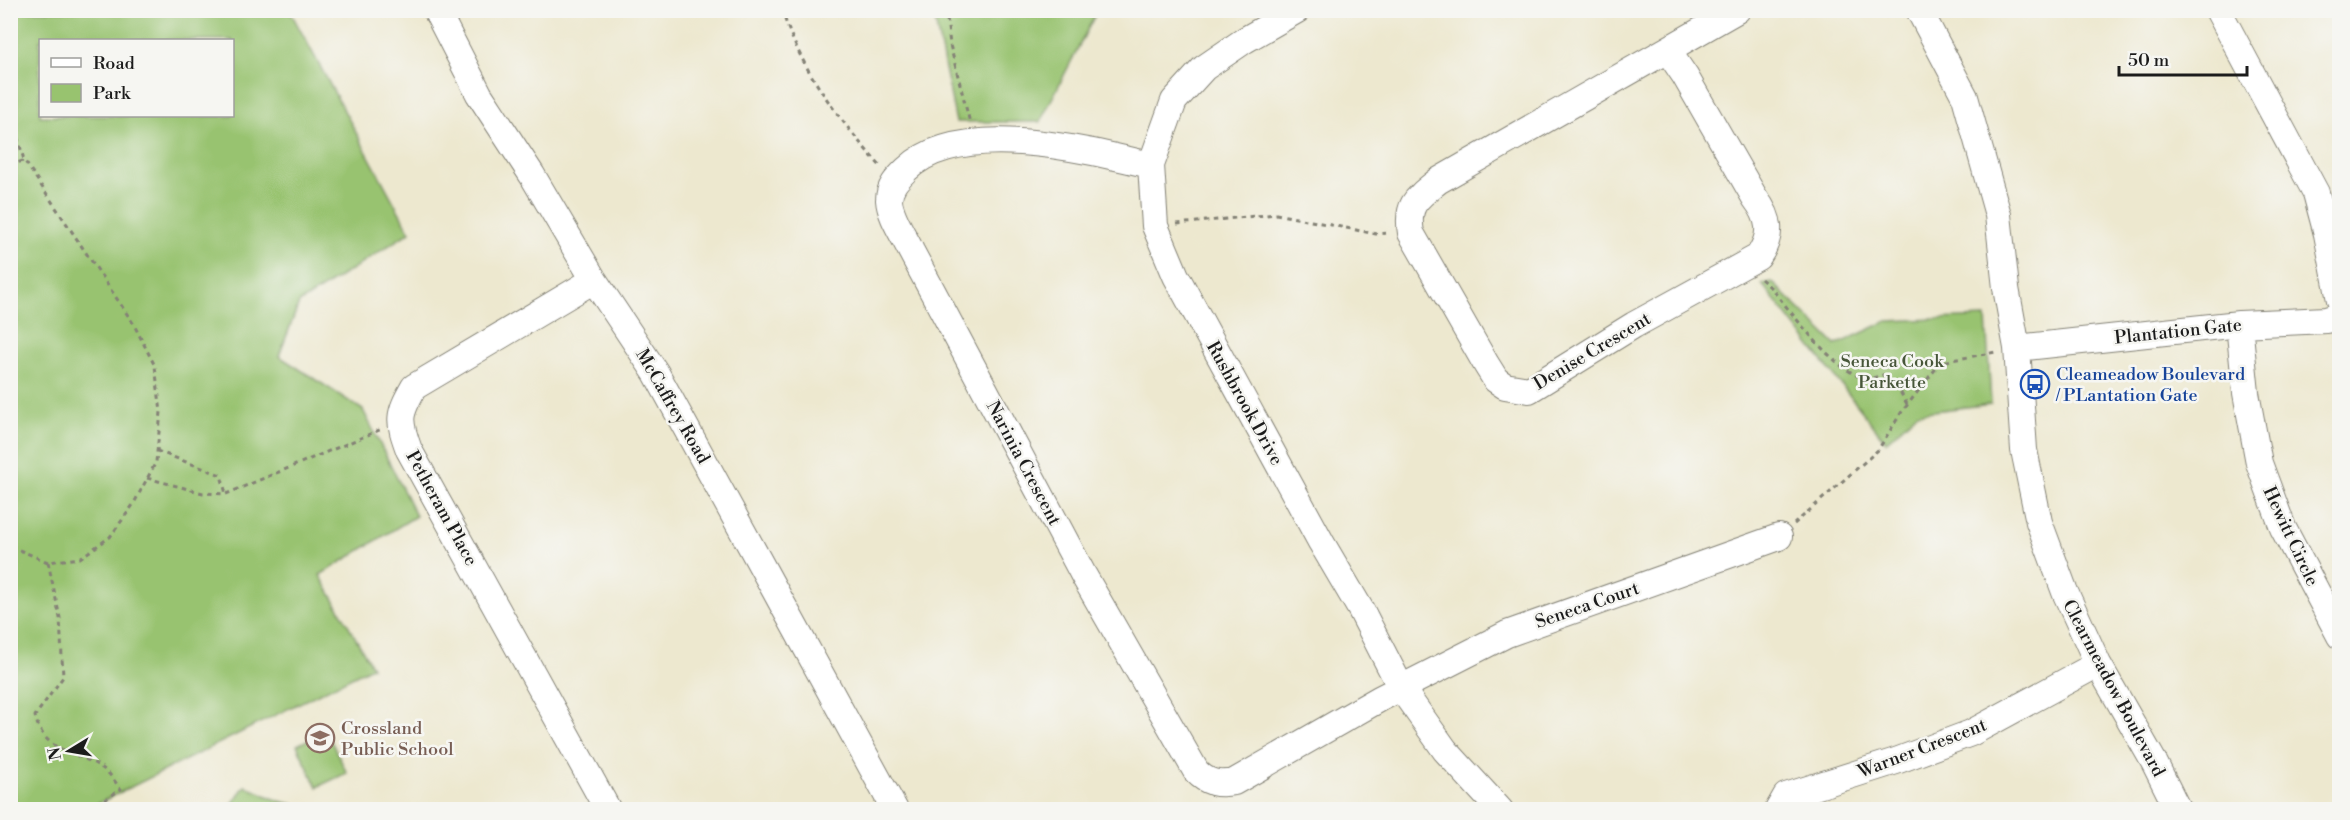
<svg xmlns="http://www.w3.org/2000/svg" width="2350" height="820" viewBox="0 0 2350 820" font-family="'Libre Bodoni',serif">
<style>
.green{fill:#98c36f;stroke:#5a7046;stroke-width:1.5;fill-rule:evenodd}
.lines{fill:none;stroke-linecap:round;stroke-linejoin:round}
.minor-casing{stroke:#848276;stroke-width:28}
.path{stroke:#848276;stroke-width:3;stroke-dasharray:4.5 4.5;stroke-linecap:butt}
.minor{stroke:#fff;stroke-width:26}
.labels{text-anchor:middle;stroke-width:5;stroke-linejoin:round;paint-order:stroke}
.street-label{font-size:18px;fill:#1c1c1c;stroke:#f6f6f2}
.park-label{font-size:18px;fill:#475639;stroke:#f6f6f2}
.transit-label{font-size:18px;fill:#164399;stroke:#f6f6f2;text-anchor:start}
.education-label{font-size:18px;fill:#785e54;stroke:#f6f6f2;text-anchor:start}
</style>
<rect width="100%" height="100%" fill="#f6f6f2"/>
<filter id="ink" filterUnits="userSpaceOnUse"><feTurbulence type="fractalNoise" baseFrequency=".0167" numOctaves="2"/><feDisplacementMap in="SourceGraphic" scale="12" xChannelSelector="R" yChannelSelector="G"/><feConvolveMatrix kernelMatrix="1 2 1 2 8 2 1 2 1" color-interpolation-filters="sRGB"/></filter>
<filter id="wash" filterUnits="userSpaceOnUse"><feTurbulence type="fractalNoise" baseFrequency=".008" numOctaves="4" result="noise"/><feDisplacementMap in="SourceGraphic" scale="24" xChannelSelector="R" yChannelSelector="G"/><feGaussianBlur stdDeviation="1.35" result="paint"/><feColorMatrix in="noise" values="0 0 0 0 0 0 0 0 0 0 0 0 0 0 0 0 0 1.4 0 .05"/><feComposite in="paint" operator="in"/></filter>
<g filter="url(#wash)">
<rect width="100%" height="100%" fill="#ede8cf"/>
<path class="green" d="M10,11h280l120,221 -111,71 -20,53 84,54 53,106 -96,59 52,92 -285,142h-76zM40,40h192v76h-192z
M933,11v-1l164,1 -57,111h-84z
M1772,282l64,63 51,-24 99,-4 5,87 -74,9 -31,29 -124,-158z
M326,731l21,42 -30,14 -20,-42z
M245,786l34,15 35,8h-117l32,-1z"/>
</g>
<g filter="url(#ink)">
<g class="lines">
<g class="minor-casing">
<path id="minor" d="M436,10l43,84 53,81 62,105 62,93 239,437
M1297,10l-52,30 -41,28 -30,33 -23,64 4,61 21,50 145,266 40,68 40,78 44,62 55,60
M1919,10l46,87 33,118 8,73 11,60 7,102 15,72 26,70 33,72 56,98 24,48
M2218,10l98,183 11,41 13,66
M1668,51l17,25 70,122c16,21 18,37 3,59l-124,68 -105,65 -24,-4 -9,-6 -10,-16 -75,-131c-5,-29 6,-35 27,-52l299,-171
M1151,165c-64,-15 -191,-47 -244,4 -9,9 -18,17 -18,31 1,16 15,36 22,51l173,325 112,195c11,12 22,14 38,11l147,-84 126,-64 272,-97
M594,280l-180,107c-16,28 -16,33 -5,63l199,360
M2239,324l7,69 13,70 24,65 57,108
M2017,348l222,-24 87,-4 14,-4
M1778,810l8,-14 110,-35 75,-28 127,-69"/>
</g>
<path class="path" d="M782,10c17,58 59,112 99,157
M946,10l4,35 20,78
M10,111l14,49 109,163 22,43 6,46 -5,50 -23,43 -23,32 -30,21 -32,4 -38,-16
M10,165l13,-4
M1177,224l99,-10 100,20 14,-1
M1761,279l9,8c22,25 63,84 95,91 5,2 13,-2 18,-3l13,9 12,22
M157,451l64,24 5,19
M147,478l56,15 23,1 156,-65
M1794,524l84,-74 23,-37 40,-51 55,-10
M48,562l12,56 3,59 -28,39c10,41 46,34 71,55 6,5 10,13 15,18l-24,16"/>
<use href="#minor" class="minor"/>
</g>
</g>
<defs>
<g id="bus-ring" transform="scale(1.5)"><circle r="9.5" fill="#f6f6f2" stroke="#1a4fb4" stroke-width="1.5"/><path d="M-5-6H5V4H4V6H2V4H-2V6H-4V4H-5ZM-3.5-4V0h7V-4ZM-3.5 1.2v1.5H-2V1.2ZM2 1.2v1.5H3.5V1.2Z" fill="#1a4fb4"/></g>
<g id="school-ring" transform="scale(1.5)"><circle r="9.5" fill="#f6f6f2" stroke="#8d6e63" stroke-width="1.5"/><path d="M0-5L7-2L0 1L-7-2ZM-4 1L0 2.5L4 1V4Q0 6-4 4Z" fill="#8d6e63"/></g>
</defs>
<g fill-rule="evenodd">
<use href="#bus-ring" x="2035" y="384"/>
<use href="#school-ring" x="320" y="738"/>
</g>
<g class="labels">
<g class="street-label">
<text transform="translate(2178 331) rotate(-6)" y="6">Plantation Gate</text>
<text transform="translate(1592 351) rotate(-31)" y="6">Denise Crescent</text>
<text transform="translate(1245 403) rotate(61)" y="6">Rushbrook Drive</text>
<text transform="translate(673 406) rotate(60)" y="6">McCaffrey Road</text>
<text transform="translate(1024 463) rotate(62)" y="6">Narinia Crescent</text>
<text transform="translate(442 508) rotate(61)" y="6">Petheram Place</text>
<text transform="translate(2291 536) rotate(65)" y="6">Hewitt Circle</text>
<text transform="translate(1587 605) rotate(-19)" y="6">Seneca Court</text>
<text transform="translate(2114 688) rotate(62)" y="6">Clearmeadow Boulevard</text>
<text transform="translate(1922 748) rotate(-21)" y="6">Warner Crescent</text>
</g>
<g class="park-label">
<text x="1892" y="367">Seneca Cook<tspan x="1892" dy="21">Parkette</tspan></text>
</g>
<g class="transit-label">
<text x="2056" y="380">Cleameadow Boulevard<tspan x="2056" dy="21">/ PLantation Gate</tspan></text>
</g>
<g class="education-label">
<text x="341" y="734">Crossland<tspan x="341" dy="21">Public School</tspan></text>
</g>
</g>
<rect width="2350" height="820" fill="none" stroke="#f6f6f2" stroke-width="36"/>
<rect x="39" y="39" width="195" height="78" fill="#f6f6f2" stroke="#9f9f9c" stroke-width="1.5"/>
<rect x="51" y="58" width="30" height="9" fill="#ffffff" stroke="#9f9f9c" stroke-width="1.5"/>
<text x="93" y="69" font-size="18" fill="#1c1c1c">Road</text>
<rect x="51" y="84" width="30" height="18" fill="#98c36f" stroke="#9f9f9c" stroke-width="1.5"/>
<text x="93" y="99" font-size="18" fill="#1c1c1c">Park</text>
<g transform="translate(69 751) rotate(259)" stroke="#f6f6f2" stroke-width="4.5" paint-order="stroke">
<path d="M0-4.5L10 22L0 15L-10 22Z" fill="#1c1c1c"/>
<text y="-9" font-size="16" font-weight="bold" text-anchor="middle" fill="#1c1c1c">N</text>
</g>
<path d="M2119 66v9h128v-9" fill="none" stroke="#1c1c1c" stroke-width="3"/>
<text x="2128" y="66" font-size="18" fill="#1c1c1c" stroke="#f6f6f2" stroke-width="4.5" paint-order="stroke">50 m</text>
</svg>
